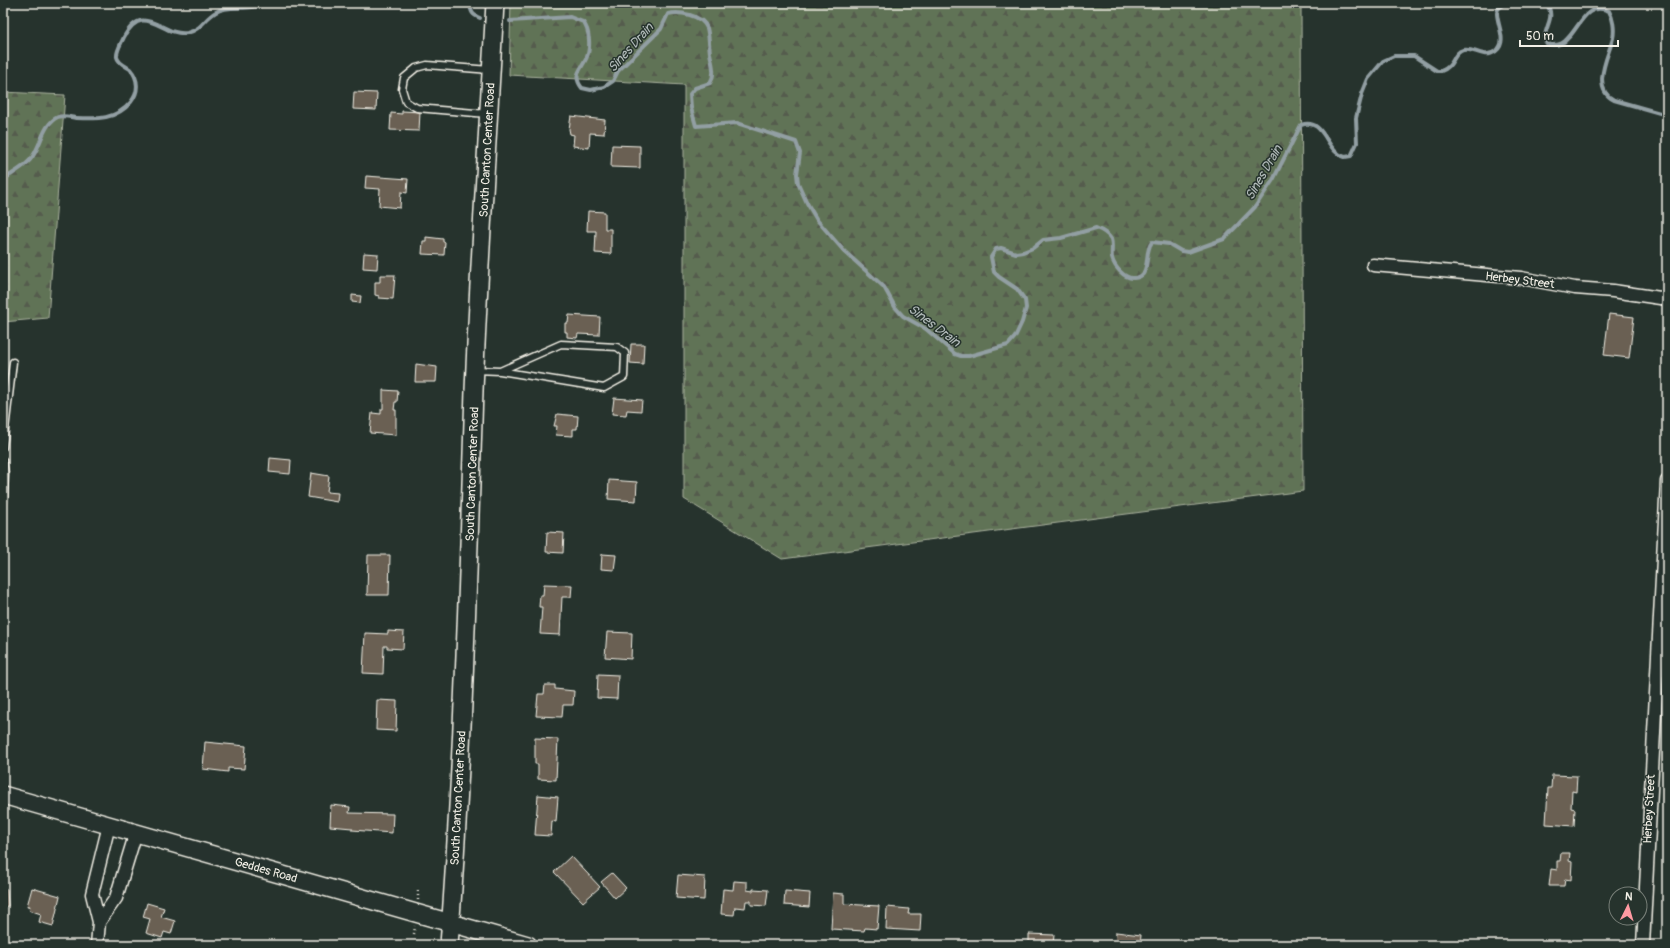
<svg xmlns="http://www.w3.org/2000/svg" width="1670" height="948" viewBox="0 0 1670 948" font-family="Pangolin,sans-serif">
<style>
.forest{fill:url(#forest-firs);stroke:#aab29f}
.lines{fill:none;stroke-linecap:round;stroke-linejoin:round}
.stream{stroke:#929fa3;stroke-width:4}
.building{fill:#6a6153;stroke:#f4f1e8}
.lane-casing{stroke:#f4f1e8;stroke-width:9}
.street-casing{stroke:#f4f1e8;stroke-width:15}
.secondary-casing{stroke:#f4f1e8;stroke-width:20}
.path{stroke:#f4f1e8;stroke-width:2.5;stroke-dasharray:1 3;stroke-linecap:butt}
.lane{stroke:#26332d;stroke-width:6}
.street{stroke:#26332d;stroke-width:12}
.secondary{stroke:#26332d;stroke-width:17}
.labels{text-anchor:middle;stroke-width:3;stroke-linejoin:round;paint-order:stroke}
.street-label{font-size:12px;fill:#f4f1e8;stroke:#26332d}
.water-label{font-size:13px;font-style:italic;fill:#b2bbba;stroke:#26332d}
</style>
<defs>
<pattern id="forest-firs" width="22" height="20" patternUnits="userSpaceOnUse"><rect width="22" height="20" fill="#617356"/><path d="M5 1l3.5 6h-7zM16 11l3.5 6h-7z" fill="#545b4d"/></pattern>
</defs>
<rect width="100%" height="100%" fill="#26332d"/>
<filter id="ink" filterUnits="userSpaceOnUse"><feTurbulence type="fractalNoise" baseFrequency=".025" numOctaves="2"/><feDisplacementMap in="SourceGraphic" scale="8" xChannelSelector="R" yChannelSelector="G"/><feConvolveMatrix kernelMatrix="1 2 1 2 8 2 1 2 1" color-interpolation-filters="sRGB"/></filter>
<g filter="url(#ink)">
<path class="forest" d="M511,3h762l28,2 2,486 -521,68 -98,-60v-414l-175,-10z
M3,92l62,3 -17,223 -45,4z"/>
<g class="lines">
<path class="stream" d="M470,3c1,9 2,12 10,15
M1546,3c3,4 5,10 4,15 -1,8 -13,27 3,27 5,0 11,-2 14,-6 13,-12 19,-38 42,-28 4,7 6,18 4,27 -4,17 -23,50 1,62l53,15
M510,21l60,-4 13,5c7,8 8,27 3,37 -5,11 -14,16 -4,29l9,2 13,-3 9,-6 5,-10 43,-42 7,-15c11,-3 34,1 39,14 2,7 2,17 3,25 2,11 6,21 0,30l-15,5 -5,6 1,14 5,18 41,-3 59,19 4,11 -3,21 1,9 9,20 10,17 27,31 40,36 11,20 8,9 23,13 29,25 6,2h8l39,-11 7,-8 7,-15 4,-14 -1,-8 -8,-11 -18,-12 -5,-5 -3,-15 5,-8 5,-1 15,5 7,-1 10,-4 10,-8 18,-2 35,-10c5,2 12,6 15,11 2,6 0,13 1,19 2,8 12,21 22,20 3,0 9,-2 10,-6 5,-9 1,-21 8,-30l17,2 12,7 7,1 36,-13 31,-32 18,-27 28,-55c20,-7 24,17 35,27 2,2 6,4 9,5l6,-1 6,-13 -1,-25 6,-24 6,-15 15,-18 11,-5h20l23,15h4c3,-1 6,-3 8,-5 5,-5 6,-14 14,-16 8,-2 13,3 21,4 4,1 9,-1 12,-3 12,-9 1,-26 1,-38l1,-4 6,-6
M3,180c8,-6 20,-12 27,-20 11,-12 12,-36 28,-43 5,-2 12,0 18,1 21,1 40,2 55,-16 8,-10 8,-23 -1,-33 -4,-3 -12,-6 -13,-12 -1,-6 5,-15 7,-20 20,-37 38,0 63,-4 14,-3 18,-15 29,-21 10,-6 25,-3 36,-5 7,-1 14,-3 21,-4
M3,213l2,6 -2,10"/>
</g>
<path class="building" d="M354,92l23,1 -1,17 -23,-1z
M402,111l18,1 -1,19 -29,-1 1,-17 11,1z
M571,116l34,4 -1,14 -14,-1 -1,15 -16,-2 1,-11 -4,-1 -1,-5z
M612,145l28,1v22l-29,-1z
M366,176l42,3 -1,14 -6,-1 -1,16 -21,-2 1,-17 -15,-1z
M588,211l17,1v17h6v25l-16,-1 1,-22h-9z
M426,237l17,2v3h2l-1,13 -22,-1 1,-13h3z
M364,253l14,1 -1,15 -14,-1z
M380,275h15l-2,24 -14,-1v-2l-4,-1v-13h5z
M352,295l9,1 -1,7 -8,-1z
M1609,314l25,3 -5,41 -25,-3z
M569,315l31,2 -1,18 -21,-1 -1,4 -10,-1v-5h-2v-9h3z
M631,344h13l-1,20 -13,-1z
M416,364l21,3 -1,15h-21z
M383,390l15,1 -1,11h-2l-1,8h2v25l-26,-2 2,-20 9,1v-5h2z
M614,398l28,2 -1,11 -14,-1 -1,5 -14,-1z
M557,414l21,2 -1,13h-4v7l-17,-1 1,-9h-3z
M270,458l21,2 -1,14 -21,-2z
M311,473l18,3 -2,16 11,1 -1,9 -29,-5z
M609,480l28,2 -1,19 -28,-2z
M547,532l17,1 -1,20 -17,-1z
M602,554l14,1 -2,15 -13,-1z
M368,555h22l-1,40h-22z
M544,584l28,1 -1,12h-9l-2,38 -20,-1 2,-27h-3l1,-12h3z
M388,631l16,1 -1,17 -16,-1v-2h-3l-1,28 -20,-1 2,-40 23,1z
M607,632l25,1 -1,26 -26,-2z
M598,674l20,1 -1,24 -20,-1z
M545,685h10v4l19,2 -1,14h-10l-1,12 -26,-1 2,-22h6z
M377,700l20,1 -1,30 -20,-1z
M535,738l23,1 -2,41 -18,-1v-15h-3z
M205,742l41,4 -2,23 -16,-1v4l-25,-3z
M1552,775l25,1 -1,16 -4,-1 -1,17 4,1 -1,17 -28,-2 2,-36h3z
M538,795l20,2 -2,25 -4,-1 -1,15 -16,-1z
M331,805l19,2 -1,6 44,1 -1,19 -40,-3v-2l-22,-2z
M1561,853h9l-1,8 3,1 -1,18 -6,-1 -1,7h-15l2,-17 6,1v-9h3z
M571,856l29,31 -17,15 -29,-30z
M612,873l14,15 -11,10 -14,-16z
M678,875l27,2 -1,23 -28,-2z
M734,881l13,1v8l6,1v-2l15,1 -2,16 -15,-1v-4h-5l-1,7 -10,-1 -1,8 -13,-1 2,-25 10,1z
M32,888l28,8 -7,30 -14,-4 2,-8 -12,-4 1,-4h-3z
M3,889h4l1,17 -5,1z
M785,891l25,2 -1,14 -25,-2z
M833,893l11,1v10l35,2 -2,23 -12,-1 -1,3 -33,-2z
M147,903l17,5 -3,9 14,4 -4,13 -7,-2 -2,6 -16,-5 4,-14 -7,-2z
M887,907l22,2 -1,5h13l-1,17 -34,-2z
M1116,932l25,3 -1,10h-25z
M1029,934l25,1 -1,10h-24z
M1532,943l20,2h-20z"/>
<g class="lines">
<g class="lane-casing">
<path id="lane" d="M487,114l-70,-6 -11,-6 -4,-13 2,-11 12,-10 11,-3 63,5
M476,370l24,1 104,17 20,-11 1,-24 -8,-6 -56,-3 -61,27
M3,447l10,-85
M3,460l2,14 -2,42"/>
</g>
<g class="street-casing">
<path id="street" d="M1373,265l148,13 54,10 38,3 54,8
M109,825l-17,69 7,28 17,-24 20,-66
M97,945l2,-23
M1643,945l24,-464"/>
</g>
<g class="secondary-casing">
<path id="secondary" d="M3,795l525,150
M449,945c14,-184 19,-369 25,-554 5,-129 14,-259 21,-388"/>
</g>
<path class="path" d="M418,900v-12
M414,934l1,-8"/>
<use href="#lane" class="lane"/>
<use href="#street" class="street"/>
<use href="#secondary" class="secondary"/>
</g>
</g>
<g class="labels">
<g class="street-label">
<text transform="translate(487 150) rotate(-87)" y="4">South Canton Center Road</text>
<text transform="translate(1520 280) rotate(7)" y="4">Herbey Street</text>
<text transform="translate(472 474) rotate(-88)" y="4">South Canton Center Road</text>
<text transform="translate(458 798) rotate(-87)" y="4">South Canton Center Road</text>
<text transform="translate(1649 809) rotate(-87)" y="4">Herbey Street</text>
<text transform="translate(266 870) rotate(16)" y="4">Geddes Road</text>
</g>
<g class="water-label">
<text transform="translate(630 47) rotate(-48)" y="5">Sines Drain</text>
<text transform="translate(1263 172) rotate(-60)" y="5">Sines Drain</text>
<text transform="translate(935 325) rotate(37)" y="5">Sines Drain</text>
</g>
</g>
<rect width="1670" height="948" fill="none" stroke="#26332d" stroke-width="16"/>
<rect x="8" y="8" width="1654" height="932" fill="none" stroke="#f4f1e8" stroke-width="1.5" filter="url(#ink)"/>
<g transform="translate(1628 906) rotate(5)"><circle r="19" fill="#26332d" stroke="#787f78"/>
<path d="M0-3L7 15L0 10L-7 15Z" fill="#ff9aa2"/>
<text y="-6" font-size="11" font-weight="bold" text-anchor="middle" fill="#f4f1e8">N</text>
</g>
<path d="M1520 40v6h98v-6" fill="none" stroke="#f4f1e8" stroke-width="2"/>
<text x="1526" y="40" font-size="12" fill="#f4f1e8" stroke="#26332d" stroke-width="3" paint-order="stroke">50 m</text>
</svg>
